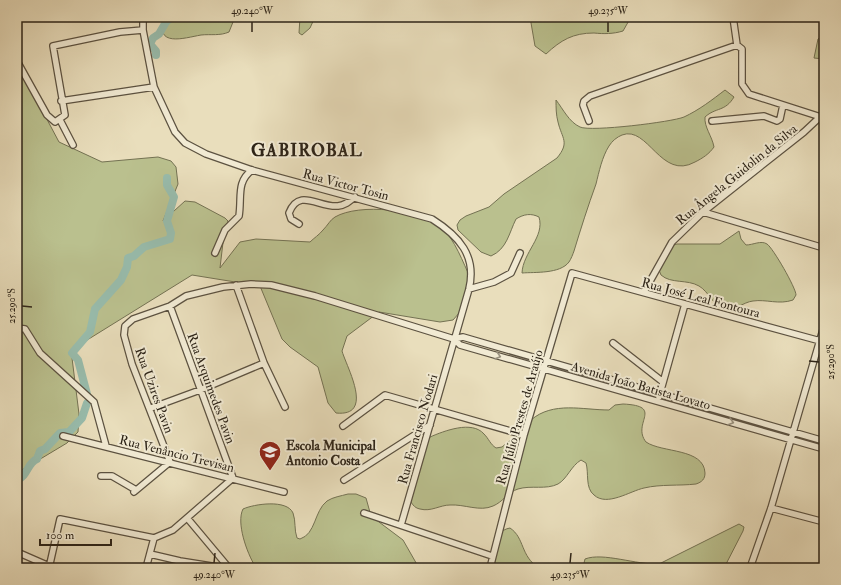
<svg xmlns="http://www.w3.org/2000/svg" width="841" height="585" viewBox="0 0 841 585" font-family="'IM FELL Double Pica',serif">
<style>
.green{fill:#bac08e;stroke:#747253}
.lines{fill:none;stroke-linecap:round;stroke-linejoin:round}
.river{stroke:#98bcac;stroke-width:8}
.minor-casing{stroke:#5c5241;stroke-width:8}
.minor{stroke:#f1ead3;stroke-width:5.5}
.oneway{stroke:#99917f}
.ticks{fill:none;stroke:#2d2418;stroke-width:1.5}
.labels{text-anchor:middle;stroke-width:4;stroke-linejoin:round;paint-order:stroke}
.street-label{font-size:13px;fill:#2d2418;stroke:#f1ead3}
.poi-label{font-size:13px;font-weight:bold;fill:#2d2418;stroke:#f1ead3;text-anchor:start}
.district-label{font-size:17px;font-weight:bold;letter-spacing:1px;fill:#2d2418;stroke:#f1ead3}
.neatline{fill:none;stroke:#2d2418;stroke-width:1.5}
.ticks-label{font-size:10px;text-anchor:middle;fill:#2d2418}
</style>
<rect width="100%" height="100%" fill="#e9debc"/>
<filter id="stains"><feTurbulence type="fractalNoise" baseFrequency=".005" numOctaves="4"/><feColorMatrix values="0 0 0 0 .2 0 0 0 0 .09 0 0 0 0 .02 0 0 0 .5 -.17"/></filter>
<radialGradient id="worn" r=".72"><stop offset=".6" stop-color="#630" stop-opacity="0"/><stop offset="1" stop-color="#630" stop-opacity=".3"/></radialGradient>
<path class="green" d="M164,17h71l-6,15c-9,4 -18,2 -28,3 -17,3 -47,13 -37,-18z
M300,17h15l-5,11 -8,7 -3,-2z
M530,17h101l-8,14c-10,3 -19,3 -29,2 -21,0 -33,7 -48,21l-11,-8z
M824,35v24l-10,-1 4,-19z
M17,63l42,79 43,20 56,-5 13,4 5,6 2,17 -15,37 22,-20 10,1 30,16 3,3 -4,13 -4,34 20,-26 16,-3 54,3c4,-4 9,-7 13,-12 5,-5 7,-10 12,-13 24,-14 85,-8 106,10 14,12 22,36 30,52l-11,33 -7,8 -13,2 -61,-10 -32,24 -5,15c5,17 33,66 -6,62l-8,-10 -10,-36 -28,-20 -8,-8 -22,-53 -68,-11 -121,75 8,64 -1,18 -11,11 -50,30z
M725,90l9,7c-9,15 -18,10 -29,20 -1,10 7,19 9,30 -5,7 -11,11 -19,15 -34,19 -47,-37 -73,-27 -5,2 -10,6 -13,11 -7,11 -10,26 -13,38 -8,22 -15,44 -22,67 -1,3 -3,8 -5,11 -9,12 -34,10 -47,11 1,-21 23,-36 17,-56 -8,-4 -15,-3 -23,2 -7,14 -9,30 -25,37l-10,-4 -23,-22 -1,-5 3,-5 6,-4 23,-9 15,-13 53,-36c13,-16 5,-19 1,-36 -2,-7 -2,-15 -2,-22 7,9 13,22 24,27 11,5 92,-5 104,-10 15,-7 28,-17 41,-27z
M739,231l2,8 5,6c7,0 15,-5 21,-1 6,4 29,44 29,51l-3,5c-14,5 -27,-1 -40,1 -10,1 -19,11 -30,8 -8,-2 -15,-18 -24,-23 -12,-7 -28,-2 -38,-11l-2,-5 11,-24 7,-2h43z
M623,404c42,2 8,19 23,38 16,11 58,6 59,31 0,6 -3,9 -9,11 -17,2 -35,0 -52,4 -14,3 -37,19 -50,7 -9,-7 -5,-22 -8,-32l-5,-3c-10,6 -14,19 -23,24 -12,6 -27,1 -40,5 -10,3 -15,13 -25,17 -13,6 -29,-2 -43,-1 -10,0 -19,7 -30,4 -6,-1 -9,-6 -11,-12l18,-56 3,-4c14,-6 42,-17 54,-3 5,5 6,10 12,14l6,-1c11,-8 19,-18 29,-27 22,-19 52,-10 78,-10l6,-5z
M348,494h8l10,4 5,18 32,24 16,28h-163l-1,-2c-8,-13 -19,-43 -12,-57 11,-5 44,-10 50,4 3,8 1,17 4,25l3,1c16,-5 14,-28 27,-38 6,-4 14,-5 21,-7z
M739,524l5,3 -1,4 -19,37h-138l-2,-5 1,-4c18,-7 51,6 74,5z
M510,528c15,10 10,28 29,40h-45c-1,-14 -2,-37 16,-40z"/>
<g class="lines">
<path class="river" d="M156,55v-4l-6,-7 3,-6 6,-4 7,-12 6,-5
M87,394l-9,-34 -6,-7 18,-21 5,-23 26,-29 6,-13 1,-9 6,-2 10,-9 26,-8 1,-6 -4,-12 7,-24 -7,-12v-7
M17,480c11,-4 10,-17 20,-21l3,-8 5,-2 15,-16 9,-1 13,-14 5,-15"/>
<g class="minor-casing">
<path id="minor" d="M143,17v13l11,57 21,45 10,11 21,11 46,16 180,49c27,17 45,37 37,70l-68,236
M733,17l4,28
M17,61l30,54 8,7 10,-7 -12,-69 67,-14 23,-2
M61,101l93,-14
M60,120l13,25
M589,121l-6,-16 1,-4 6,-5 147,-51 5,4v35l7,10 75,24
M712,121l52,-5 13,5 3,-2 3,-14
M703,212l121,36
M299,224l-8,-5 -2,-6c10,-26 30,-5 49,-7 7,-1 11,-4 17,-9
M215,253l10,-23 14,-14c3,-19 -3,-34 13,-46
M236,285l28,78 21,44
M469,289l25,-7 17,-9 9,-20
M644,292l28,-50 31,-30 101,-80 16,-15
M170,306l63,172
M17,328l8,1 15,24 54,49 12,44
M454,339l9,-2 361,104
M613,343l50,39
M659,397l26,-93
M151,408l49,-18 64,-27
M343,426l42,-31 139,40
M63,436l221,56
M101,476h11l24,14
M344,480l86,-55
M134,492l36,-30 -38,-98 -8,-29 1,-9 8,-7 37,-13 16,-10 37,-9 28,-3 20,1 44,11 139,43 6,6 364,104
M771,508l53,14
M364,513l128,43
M188,519l41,49
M154,538l19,-8 60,-52
M17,552l32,14
M150,554l30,7 44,7
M49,568l11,-49 94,19
M146,568l8,-30
M490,568l34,-133 48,-162 252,69
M750,568l21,-60 53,-182"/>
</g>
<use href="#minor" class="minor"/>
</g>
<defs><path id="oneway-chevron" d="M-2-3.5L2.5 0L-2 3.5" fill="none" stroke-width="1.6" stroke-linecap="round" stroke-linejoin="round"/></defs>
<g class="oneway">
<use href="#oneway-chevron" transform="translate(498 356) rotate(16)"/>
<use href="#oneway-chevron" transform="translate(731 422) rotate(16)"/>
</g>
<path class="ticks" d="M252,32v-10M608,32v-10M22,306l10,1M809,361l10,1M214,563l1,-10M570,563l1,-10"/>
<defs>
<g id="school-pin" transform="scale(1.15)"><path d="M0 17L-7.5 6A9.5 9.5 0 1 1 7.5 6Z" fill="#8f2418" stroke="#f1ead3"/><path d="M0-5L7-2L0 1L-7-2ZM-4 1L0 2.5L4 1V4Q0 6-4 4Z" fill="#fff"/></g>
</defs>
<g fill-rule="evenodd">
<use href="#school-pin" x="270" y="452"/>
</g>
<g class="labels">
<g class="street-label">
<text transform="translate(736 174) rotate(-39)" y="5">Rua Ângela Guidolin da Silva</text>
<text transform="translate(346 184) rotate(15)" y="5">Rua Victor Tosin</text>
<text transform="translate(701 297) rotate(15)" y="5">Rua José Leal Fontoura</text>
<text transform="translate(641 385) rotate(16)" y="5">Avenida João Batista Lovato</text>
<text transform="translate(212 388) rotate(70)" y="5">Rua Arquimedes Pavin</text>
<text transform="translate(155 390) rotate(70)" y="5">Rua Uzires Pavin</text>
<text transform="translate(519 417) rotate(-74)" y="5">Rua Júlio Prestes de Araújo</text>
<text transform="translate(417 429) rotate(-74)" y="5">Rua Francisco Nodari</text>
<text transform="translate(177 453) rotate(14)" y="5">Rua Venâncio Trevisan</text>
</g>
<g class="poi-label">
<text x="286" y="450">Escola Municipal<tspan x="286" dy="15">Antonio Costa</tspan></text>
</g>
<g class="district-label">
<text x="307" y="156">GABIROBAL</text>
</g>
</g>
<rect width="841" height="585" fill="none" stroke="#e9debc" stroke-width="44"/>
<path d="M40 539v6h71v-6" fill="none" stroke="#2d2418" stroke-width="2"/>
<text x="46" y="539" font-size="12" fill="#2d2418" stroke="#f1ead3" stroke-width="3" paint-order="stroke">100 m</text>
<rect x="22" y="22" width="797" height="541" class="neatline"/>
<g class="ticks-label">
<text x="252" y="14">49.240°W</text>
<text x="608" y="14">49.235°W</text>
<text transform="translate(11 306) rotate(-90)" y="4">25.290°S</text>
<text transform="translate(830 362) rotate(-90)" y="4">25.290°S</text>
<text x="214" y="578">49.240°W</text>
<text x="570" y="578">49.235°W</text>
</g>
<rect width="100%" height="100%" filter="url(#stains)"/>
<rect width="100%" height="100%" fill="url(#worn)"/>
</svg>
